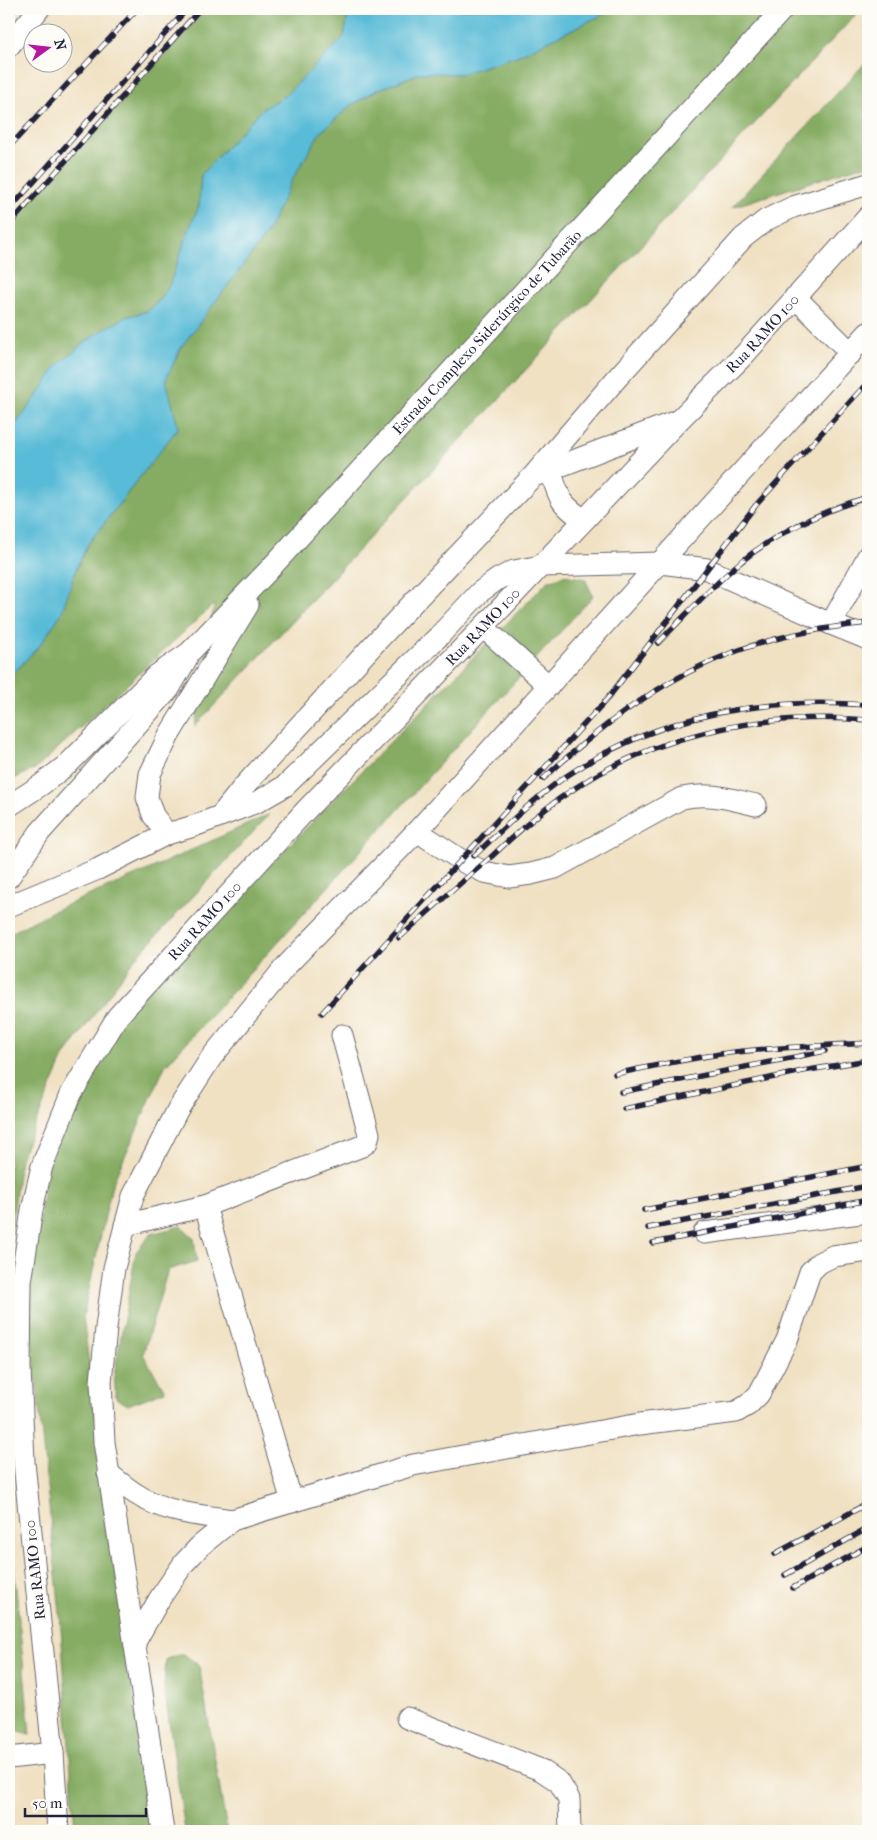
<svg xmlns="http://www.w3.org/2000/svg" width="877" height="1840" viewBox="0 0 877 1840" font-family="'IM FELL French Canon',serif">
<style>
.forest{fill:#85ac62;stroke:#54674e}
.water{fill:#59bbd7;stroke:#3e6e89}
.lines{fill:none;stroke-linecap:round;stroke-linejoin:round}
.minor-casing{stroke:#6a656b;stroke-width:23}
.minor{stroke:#fff;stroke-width:21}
.rail-casing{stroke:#22223b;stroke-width:5.5}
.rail{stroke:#fdfcf7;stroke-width:4;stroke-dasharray:11;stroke-linecap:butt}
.labels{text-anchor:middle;stroke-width:4;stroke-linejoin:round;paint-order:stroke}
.street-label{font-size:15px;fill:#22223b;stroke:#fdfcf7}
</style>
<rect width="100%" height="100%" fill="#fdfcf7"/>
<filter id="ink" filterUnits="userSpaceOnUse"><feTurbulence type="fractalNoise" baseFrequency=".02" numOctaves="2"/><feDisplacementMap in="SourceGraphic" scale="10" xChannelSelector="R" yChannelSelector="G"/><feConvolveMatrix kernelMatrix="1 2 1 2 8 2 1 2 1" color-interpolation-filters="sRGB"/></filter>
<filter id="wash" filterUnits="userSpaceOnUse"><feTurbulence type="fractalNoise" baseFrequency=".0096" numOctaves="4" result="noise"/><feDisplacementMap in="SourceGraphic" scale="20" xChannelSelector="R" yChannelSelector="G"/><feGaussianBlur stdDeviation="1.12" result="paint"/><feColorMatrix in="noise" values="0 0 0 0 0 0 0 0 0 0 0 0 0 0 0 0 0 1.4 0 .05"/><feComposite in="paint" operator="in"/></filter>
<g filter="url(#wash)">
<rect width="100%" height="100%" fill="#f0e1c3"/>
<path class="forest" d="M207,9h153l-12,7 -4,21 -57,57 -25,15 -61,66 -2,31 -9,21 -21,59 -9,14 -12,11 -22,6 -28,16 -17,12 -25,22 -16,25 -31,41v-211z
M614,9h247l-666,717 19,-122 -177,164 -28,13v-103l31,-33 48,-101 90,-116 -13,-49 17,-33 109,-164 28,-48 31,-28 27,-16 43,-17 40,1 57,-18z
M868,60v104l-136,43z
M565,575l20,4 8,17 -428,470 -53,119 -29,131 23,183 46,332h-77l-15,-217 -31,-304 17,-143 72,-147 429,-438z
M270,814l-136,146 -69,95 -45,104 -11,91v-316l44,-23 95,-41z
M181,1226l13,12 3,23 -29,9 -25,84 22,37 -37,14 -12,-7 -2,-22 22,-124 15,-18z
M9,1516l21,218 -21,-6z
M183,1654l16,11 28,166h-42l-21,-144 2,-28z"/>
<path class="water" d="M360,9h254l-97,47 -57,18 -40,-1 -43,17 -27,16 -31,28 -28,48 -25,53 -84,111 -16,33 12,49 -90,116 -11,23 -16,47 -21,31 -31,33v-245l31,-41 16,-25 25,-22 17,-12 28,-16 22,-6 12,-11 9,-14 21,-59 9,-21 2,-31 61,-66 25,-15 57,-57 4,-21z"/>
</g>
<g filter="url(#ink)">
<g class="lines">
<g class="minor-casing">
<g id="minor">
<path d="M9,46l30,-37"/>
<path d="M795,297l56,56"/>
<path d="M550,469c9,29 9,34 34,51"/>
<path d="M537,475l137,-53"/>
<path d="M248,605l-79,130 -19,39 -3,23 6,18 14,19 27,-8 63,-24 28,-16 154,-150 41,-44 18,-13 16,-8 27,-5 120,-3 46,6 124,55 37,15"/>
<path d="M831,624l37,-68"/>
<path d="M483,627l66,59"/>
<path id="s1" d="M9,806l32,-21 27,-21 89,-89 32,-22 78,-81 516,-563"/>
<path d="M222,814l23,-29 130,-142 158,-167 84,-98 126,-140 23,-18 27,-13 75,-23"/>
<path d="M417,831l47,31 20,10 25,5 22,-3 24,-6 127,-70c28,-6 47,1 74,7"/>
<path d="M9,877l31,-45 129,-143 18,-31"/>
<path d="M9,906l89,-37 69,-35"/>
<path d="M125,1225l80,-19"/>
<path d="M704,1233l164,-21"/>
<path d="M108,1473c9,7 18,15 28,21 29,19 62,21 96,26"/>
<path d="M292,1502l-87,-296 157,-60 5,-4 2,-8 -27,-99"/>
<path d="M135,1642l25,-44 24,-35 16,-17 32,-26 181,-55 227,-41 96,-12 12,-7 11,-11 28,-54 23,-68 9,-9 14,-7 35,-5"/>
<path d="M407,1718l134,52 18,12 10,17 1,32"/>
<path d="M9,1758l44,-5"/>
<path id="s2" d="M58,1831l-5,-78 -29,-291 -4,-93 1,-87 11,-72 10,-44 29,-72 47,-78 188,-206 177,-183 196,-207 66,-66 123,-137"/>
<path d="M163,1831l-59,-389 -3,-60 5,-54 8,-60 19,-72 45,-87 33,-51 75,-92 131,-135 451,-498"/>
</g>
</g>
<use href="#minor" class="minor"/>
<g class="rail-casing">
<path id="rail" d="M9,147l128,-138
M9,210l178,-201
M9,225l191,-216
M658,643c26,-26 51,-54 79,-78 37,-31 85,-54 131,-68
M543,779c53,-49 113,-96 181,-123 46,-19 95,-28 144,-33
M474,856c29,-27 58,-56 91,-79 92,-62 194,-80 303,-72
M399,938c30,-27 60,-54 91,-80 22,-21 44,-41 69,-59 89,-64 201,-88 309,-79
M322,1013l286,-315 148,-193 112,-123
M615,1074c38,-8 75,-16 113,-21 46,-6 93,-7 140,-10
M621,1092l204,-41
M624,1109l179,-38 65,-11
M644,1210l224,-44
M648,1228l220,-42
M653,1243l215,-43
M775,1554l93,-51
M785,1575l83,-47
M793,1588l75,-42"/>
</g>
<use href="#rail" class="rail"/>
</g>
</g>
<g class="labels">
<g class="street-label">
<text dy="5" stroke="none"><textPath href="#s1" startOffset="675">Estrada Complexo Siderúrgico de Tubarão</textPath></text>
<text dy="5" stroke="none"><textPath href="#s2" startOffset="1776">Rua RAMO 100</textPath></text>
<text dy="5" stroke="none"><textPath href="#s2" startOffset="1371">Rua RAMO 100</textPath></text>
<text dy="5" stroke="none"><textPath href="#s2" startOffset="966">Rua RAMO 100</textPath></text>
<text transform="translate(35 1570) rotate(-96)" y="5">Rua RAMO 100</text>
</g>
</g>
<rect width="877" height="1840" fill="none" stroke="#fdfcf7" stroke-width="30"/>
<g transform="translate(48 48) rotate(75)"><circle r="24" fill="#fdfcf7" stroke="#a5a5ac"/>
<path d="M0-4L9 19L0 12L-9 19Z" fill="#b5179e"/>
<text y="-8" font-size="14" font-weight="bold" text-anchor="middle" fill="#22223b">N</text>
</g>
<path d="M25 1808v8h121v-8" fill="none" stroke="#22223b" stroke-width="2.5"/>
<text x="32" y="1808" font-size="15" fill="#22223b" stroke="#fdfcf7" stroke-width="4" paint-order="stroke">50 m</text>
</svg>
